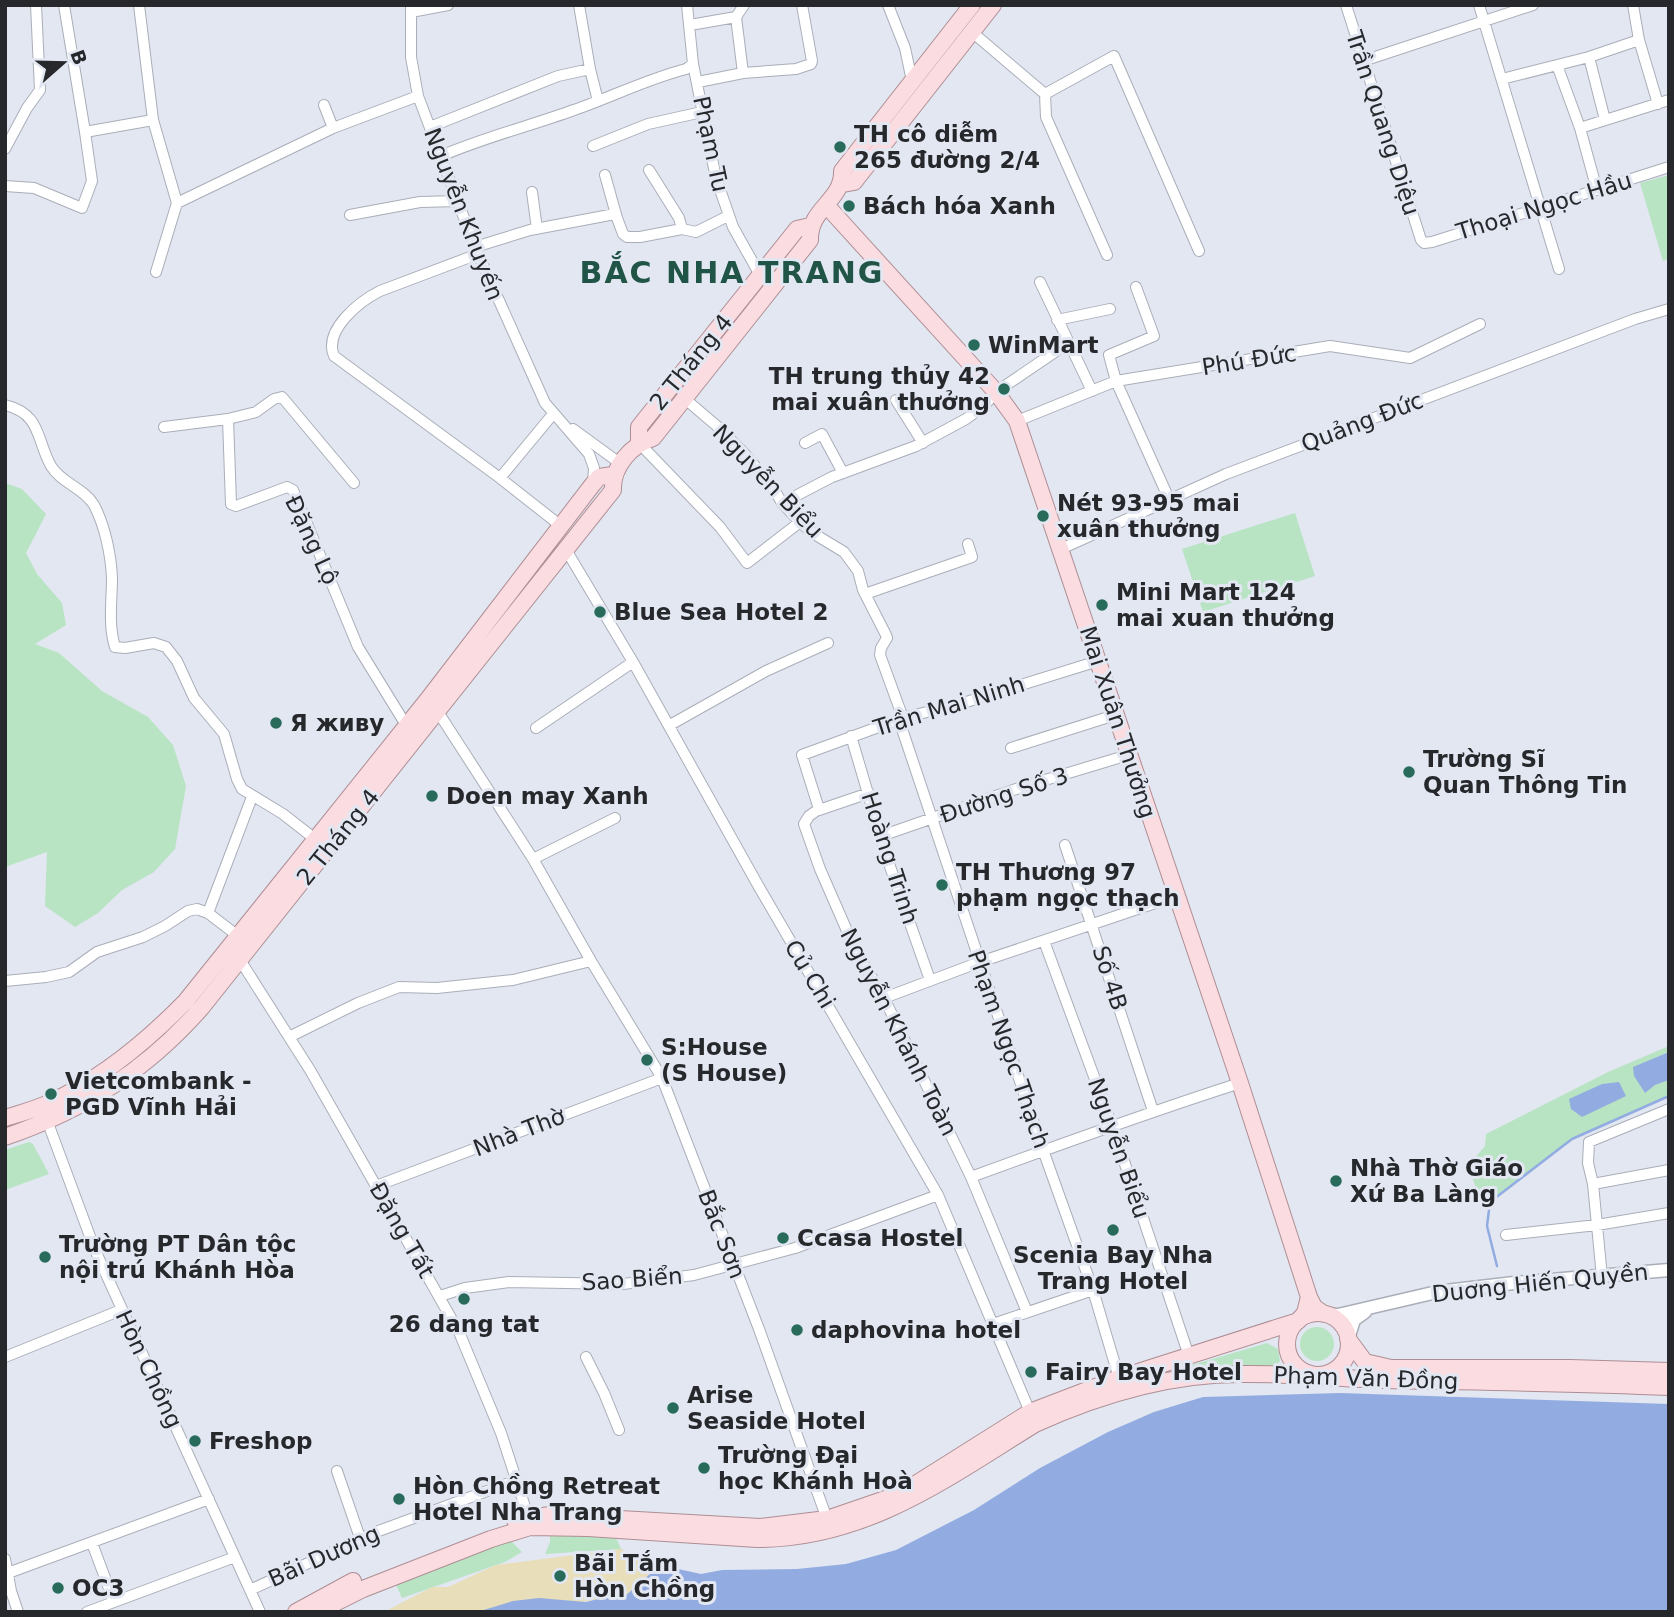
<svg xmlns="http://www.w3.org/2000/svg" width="1674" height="1617" viewBox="0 0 1674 1617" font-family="'DejaVu Sans',sans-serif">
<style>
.green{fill:#b8e4c3}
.sand{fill:#e8deb9}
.water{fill:#92ace1}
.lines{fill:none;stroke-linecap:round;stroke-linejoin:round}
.stream{stroke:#92ace1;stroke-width:2.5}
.minor-casing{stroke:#a9aeb8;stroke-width:12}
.tertiary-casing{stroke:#a9aeb8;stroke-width:15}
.primary-casing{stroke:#ae8e94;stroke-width:18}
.minor{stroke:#fff;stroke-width:10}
.tertiary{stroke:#fff;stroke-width:12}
.primary{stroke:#fbdce0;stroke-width:16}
.poi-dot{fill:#286b5b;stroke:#e2e7f2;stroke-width:2.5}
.labels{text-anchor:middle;stroke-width:6;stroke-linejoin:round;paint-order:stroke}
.street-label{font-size:23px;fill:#26282c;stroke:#e2e7f2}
.poi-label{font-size:23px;font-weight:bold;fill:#26282c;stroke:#e2e7f2;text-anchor:start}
.district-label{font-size:30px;font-weight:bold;letter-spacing:2px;fill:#1f5447;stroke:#e2e7f2}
</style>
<rect width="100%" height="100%" fill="#e2e7f2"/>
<path class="green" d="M1669,175v84l-6,2 -23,-78z
M5,483l17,6 24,25 -20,39 11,21 25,29 4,22 -31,19 24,9 43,38 46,26 25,28 13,41 -11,63 -21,23 -32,18 -24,23 -23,14 -30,-21 2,-54 -42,15z
M1295,513l20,63 -112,36 -21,-63z
M1669,1046v6l-36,16 22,17 14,-5v16l-97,43 -82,63 -14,-14 -8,-22 17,-20 1,-12 122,-62z
M29,1142l4,2 16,30 -44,16v-40z
M1300 1344a17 17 0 1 1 34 0a17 17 0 1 1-34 0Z
M1267,1343l11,6 2,12 -7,8 -91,4 -1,-2 1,-3z
M550,1530l64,3 7,16 -76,5 5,-12z
M508,1538l14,14 -17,10 -103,36 -8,-18z"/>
<path class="sand" d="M621,1549l39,16 -36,32 -141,15h-99l48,-25h16l48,-22z"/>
<path class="water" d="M1669,1052v28l-14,5 -10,8 -11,-17 -1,-9z
M1619,1082l7,14 -44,21 -11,-8 -2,-10 33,-15z
M1340,1393l329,11v208h-1192l36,-11 26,-3 47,4 16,-4 22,-1 36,-32 41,9 21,-4 75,-1 49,-5 50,-14 78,-40 66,-42 68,-36 46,-20 49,-15z"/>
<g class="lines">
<path class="stream" d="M1497,1266l-10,-40 3,-24 82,-63 97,-43"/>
<g class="minor-casing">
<path id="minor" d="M64,5l21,127 68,-12 24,83 156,-75 85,-32
M139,5l14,115
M411,5v52l7,39 57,151 70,156 44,51 5,14 -1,15
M579,5l11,64 8,32
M687,5l6,59 23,114 17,49 27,48
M888,5l17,43 7,33
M1346,5l75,235 3,3 8,-1 237,-75
M1479,5l80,264
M1633,5l6,35 19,64
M411,12l37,-7
M736,17l8,-12
M690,25l46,-8 7,56
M972,32l73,62 69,-38 85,195
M1589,57l16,63
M1363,61l170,-56
M1557,65l23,63 17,62
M1502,79l87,-22 50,-17
M698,82l45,-9 53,-4 15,-5 1,-3 -10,-56
M1045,94l1,23 61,138
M324,105l9,23
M430,127l128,-51 32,-7
M1580,128l89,-28
M593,146l55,-22 54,-12
M5,149l22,-41 13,-18 -4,-85
M441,156c44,-19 89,-30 133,-46 38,-13 73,-31 112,-41l7,-5
M649,170l30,48 3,11
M605,175l12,43 6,16 4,3h13l42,-8 14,3 32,-16
M5,186l29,2 48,20 10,-27 -7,-49
M532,192l5,37
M350,215l70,-13 38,-1
M475,247l55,-17 85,-16
M478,254l-98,37c-20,10 -57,39 -46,65l166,122 53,-64
M156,272l21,-69
M1040,282l52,109
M1136,287l18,49 -45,19 7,26 53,118
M1057,320l53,-11
M684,398l34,29 25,25 29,34 10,17 18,19 11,10 33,20 14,19 5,19 23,45 1,3 -6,10 -1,7 23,63
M896,400l27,43
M5,405c37,9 31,35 46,61 10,17 33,22 43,39 11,21 17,50 18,73 0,23 -4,46 3,69l10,1 29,-5 12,4 11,14 17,37 30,36 13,45 5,10 41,25 32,25
M1017,421l99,-40 214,-35 80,12 70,-34
M164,427l64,-8
M573,429l48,35
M639,443l81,84 27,36 53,-41
M805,443l17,-9 21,39
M500,478l61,48
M354,483l-72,-86 -8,2 -18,13 -28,7 3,85 5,2 51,-19 6,3 65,157 48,78
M782,503l50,-26 84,-31 50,-27 18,-13 12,-14 72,-49
M565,548l68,114 126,225 179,308 92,217
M1061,549l165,-75 409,-155 34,-10
M865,594l107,-37 -4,-13
M438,712l95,147 58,102 71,117 97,251 68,190
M899,720l144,430 50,140 26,88
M670,725l96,-54 62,-28
M536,728l97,-66
M851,736l36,122 43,122
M1011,748l104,-33
M819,810l50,-17
M881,836l141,-49 106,-32
M1065,845l88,266
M533,859l82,-41
M208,913l44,-116
M1044,941l69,187 76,228
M240,960l70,110 149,262 42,101 27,83
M5,981l41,-4 23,-5 28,-20 46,-15 22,-11 23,-15 9,-2 11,4 30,23
M884,998l96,-36 196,-66
M289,1037l69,-34 41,-16 38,1 76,-8 78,-19
M48,1123l47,127 165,362
M971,1177c90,-33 179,-65 269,-94
M1593,1184l76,-14
M376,1186l286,-108
M1506,1235l91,-10 72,-12
M1602,1277l-9,-93 -5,-21 1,-21 80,-33
M440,1296l25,-8 44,-6 114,2 71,-9 101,-27 143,-53
M1027,1312l-56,-135 -87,-179 -29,-49 -35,-80 -16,-45 5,-8 10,-7 -17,-54 101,-37 60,-15 135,-42
M993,1324l100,-34
M5,1357l116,-47
M586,1357l18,36 15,37
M337,1471l23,67
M92,1543l22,59
M5,1559l6,32 7,21
M8,1573l201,-74
M250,1590l123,-57 144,-53
M87,1612l148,-55"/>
</g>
<g class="tertiary-casing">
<path id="tertiary" d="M1325,1314l13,1 99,-23 77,-9 155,-13
M1348,1339l6,-19 11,-8"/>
</g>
<g class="primary-casing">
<path id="primary" d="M843,184l11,-2 139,-177
M826,205l170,187 21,29 223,662 69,214 5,10 10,7
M639,443v-16l158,-198 13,-3
M5,1118c16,-5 32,-9 46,-16 52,-24 96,-61 135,-101l243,-303 164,-214 6,-7 14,-2
M5,1137c79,-27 142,-67 197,-130l411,-517c-1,-23 18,-45 40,-52l157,-198c-1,-32 33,-39 32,-69l130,-166
M1287 1344a31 31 0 1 1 62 0a31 31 0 1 1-62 0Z
M1348,1339l17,23 26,6h179l99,3
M515,1520l35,-5 210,12 67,-8 64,-22 23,-12 116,-73 89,-34 179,-57 7,-8 4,-16
M296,1612l57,-31
M317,1612l46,-23 128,-50 39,-12 58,1 169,11c109,0 189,-60 278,-115 64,-29 135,-50 205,-50 49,-1 99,5 148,6 94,2 187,3 281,7"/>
</g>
<use href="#minor" class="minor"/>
<use href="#tertiary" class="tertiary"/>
<use href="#primary" class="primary"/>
</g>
<g class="poi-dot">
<circle cx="840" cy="147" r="7"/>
<circle cx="849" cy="206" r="7"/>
<circle cx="974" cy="345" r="7"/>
<circle cx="1004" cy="389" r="7"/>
<circle cx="1043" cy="516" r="7"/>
<circle cx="1102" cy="605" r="7"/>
<circle cx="600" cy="612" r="7"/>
<circle cx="276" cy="723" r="7"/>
<circle cx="1409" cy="772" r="7"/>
<circle cx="432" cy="796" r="7"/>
<circle cx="942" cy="885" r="7"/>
<circle cx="647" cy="1060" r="7"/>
<circle cx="51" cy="1094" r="7"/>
<circle cx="1336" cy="1181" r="7"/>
<circle cx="1113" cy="1230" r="7"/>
<circle cx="783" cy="1238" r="7"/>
<circle cx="45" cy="1257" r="7"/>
<circle cx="464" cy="1299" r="7"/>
<circle cx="797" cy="1330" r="7"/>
<circle cx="1031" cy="1372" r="7"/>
<circle cx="673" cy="1408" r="7"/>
<circle cx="195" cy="1441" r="7"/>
<circle cx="704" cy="1468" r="7"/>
<circle cx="399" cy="1499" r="7"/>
<circle cx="560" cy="1576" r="7"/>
<circle cx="58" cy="1588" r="7"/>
</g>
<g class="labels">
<g class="street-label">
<text transform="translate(1383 123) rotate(72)" y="8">Trần Quang Diệu</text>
<text transform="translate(711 144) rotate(78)" y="8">Phạm Tu</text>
<text transform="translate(1544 206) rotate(-17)" y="8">Thoại Ngọc Hầu</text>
<text transform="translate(464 214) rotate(69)" y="8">Nguyễn Khuyến</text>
<text transform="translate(1249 360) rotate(-9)" y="8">Phú Đức</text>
<text transform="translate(691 362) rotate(-51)" y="8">2 Tháng 4</text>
<text transform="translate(1362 422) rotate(-21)" y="8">Quảng Đức</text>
<text transform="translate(768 481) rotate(46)" y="8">Nguyễn Biểu</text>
<text transform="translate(312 540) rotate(65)" y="8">Đặng Lộ</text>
<text transform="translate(949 706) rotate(-17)" y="8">Trần Mai Ninh</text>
<text transform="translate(1118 722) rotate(72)" y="8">Mai Xuân Thưởng</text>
<text transform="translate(1004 795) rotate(-18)" y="8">Đường Số 3</text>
<text transform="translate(338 837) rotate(-51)" y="8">2 Tháng 4</text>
<text transform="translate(890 858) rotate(72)" y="8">Hoàng Trinh</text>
<text transform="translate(810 974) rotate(59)" y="8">Củ Chi</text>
<text transform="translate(1110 978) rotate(72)" y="8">Số 4B</text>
<text transform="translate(899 1032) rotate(63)" y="8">Nguyễn Khánh Toàn</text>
<text transform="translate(1009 1049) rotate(71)" y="8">Phạm Ngọc Thạch</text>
<text transform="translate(519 1132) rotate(-21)" y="8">Nhà Thờ</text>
<text transform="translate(1119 1148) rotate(71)" y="8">Nguyễn Biểu</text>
<text transform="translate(402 1230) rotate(60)" y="8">Đặng Tất</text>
<text transform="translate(722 1234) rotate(69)" y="8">Bắc Sơn</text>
<text transform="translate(632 1279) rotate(-4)" y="8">Sao Biển</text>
<text transform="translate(1540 1283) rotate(-6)" y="8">Duơng Hiến Quyền</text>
<text transform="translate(149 1369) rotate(65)" y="8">Hòn Chồng</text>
<text transform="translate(1366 1378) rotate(2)" y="8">Phạm Văn Đồng</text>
<text transform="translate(324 1556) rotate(-24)" y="8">Bãi Dương</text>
</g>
<g class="poi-label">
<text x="854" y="142">TH cô diễm<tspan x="854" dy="26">265 đường 2/4</tspan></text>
<text x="863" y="214">Bách hóa Xanh</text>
<text x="988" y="353">WinMart</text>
<text x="990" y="384" text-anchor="end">TH trung thủy 42<tspan x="990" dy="26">mai xuân thưởng</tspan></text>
<text x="1057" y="511">Nét 93-95 mai<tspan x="1057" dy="26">xuân thưởng</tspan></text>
<text x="1116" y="600">Mini Mart 124<tspan x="1116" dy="26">mai xuan thưởng</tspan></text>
<text x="614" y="620">Blue Sea Hotel 2</text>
<text x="290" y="731">Я живу</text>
<text x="1423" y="767">Trường Sĩ<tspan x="1423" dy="26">Quan Thông Tin</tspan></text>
<text x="446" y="804">Doen may Xanh</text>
<text x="956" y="880">TH Thương 97<tspan x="956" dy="26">phạm ngọc thạch</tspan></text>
<text x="661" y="1055">S:House<tspan x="661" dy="26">(S House)</tspan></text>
<text x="65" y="1089">Vietcombank -<tspan x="65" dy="26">PGD Vĩnh Hải</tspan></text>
<text x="1350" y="1176">Nhà Thờ Giáo<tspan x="1350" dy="26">Xứ Ba Làng</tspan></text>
<text x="797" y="1246">Ccasa Hostel</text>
<text x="59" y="1252">Trường PT Dân tộc<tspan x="59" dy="26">nội trú Khánh Hòa</tspan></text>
<text x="1113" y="1263" text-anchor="middle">Scenia Bay Nha<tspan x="1113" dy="26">Trang Hotel</tspan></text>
<text x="464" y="1332" text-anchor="middle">26 dang tat</text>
<text x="811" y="1338">daphovina hotel</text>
<text x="1045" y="1380">Fairy Bay Hotel</text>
<text x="687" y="1403">Arise<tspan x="687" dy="26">Seaside Hotel</tspan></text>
<text x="209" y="1449">Freshop</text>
<text x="718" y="1463">Trường Đại<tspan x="718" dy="26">học Khánh Hoà</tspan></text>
<text x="413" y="1494">Hòn Chồng Retreat<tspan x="413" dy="26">Hotel Nha Trang</tspan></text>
<text x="574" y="1571">Bãi Tắm<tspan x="574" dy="26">Hòn Chồng</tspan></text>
<text x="72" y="1596">OC3</text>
</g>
<g class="district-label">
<text x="732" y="283">BẮC NHA TRANG</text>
</g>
</g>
<rect width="1674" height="1617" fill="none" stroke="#26282c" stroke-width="14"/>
<g transform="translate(63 63) rotate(70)" stroke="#e2e7f2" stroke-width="5" paint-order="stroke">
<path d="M0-5L12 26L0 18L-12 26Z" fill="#26282c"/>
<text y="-10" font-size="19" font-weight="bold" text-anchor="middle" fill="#26282c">B</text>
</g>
</svg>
